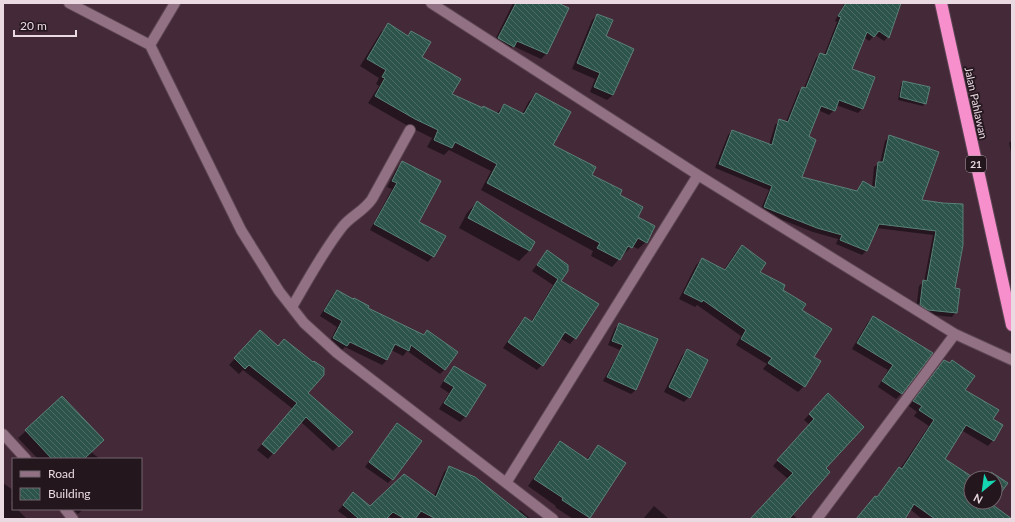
<svg xmlns="http://www.w3.org/2000/svg" width="1015" height="522" viewBox="0 0 1015 522" font-family="Lato,sans-serif">
<style>
.shadow{fill:#0007}
.building{fill:url(#building-back-hatch);stroke:#5a8277}
.lines{fill:none;stroke-linecap:round;stroke-linejoin:round}
.minor-casing{stroke:#5c4552;stroke-width:12}
.highway-casing{stroke:#5c4552;stroke-width:14}
.minor{stroke:#917183;stroke-width:10}
.highway{stroke:#f68fcc;stroke-width:12}
.labels{text-anchor:middle;stroke-width:3.5;stroke-linejoin:round;paint-order:stroke}
.shield{fill:#23161d;stroke:#af9ea7;stroke-width:1}
.shield-label{font-size:10px;font-weight:bold;fill:#ebd9e2}
.street-label{font-size:11px;fill:#ebd9e2;stroke:#23161d}
</style>
<defs>
<pattern id="building-back-hatch" width="6" height="6" patternUnits="userSpaceOnUse"><rect width="6" height="6" fill="#2d544a"/><path d="M-1 5l2 2M0 0l6 6M5-1l2 2" fill="none" stroke="#4c6c64"/></pattern>
</defs>
<rect width="100%" height="100%" fill="#442939"/>
<path class="shadow" d="M513,3h42l12,6 -21,45 -5,5 -28,-13 -6,6 -14,-8z
M842,3h58l-12,34 -4,4 -9,-6 -6,6 -5,-4 -14,32 12,40 -4,4 -22,-8 -2,5 -5,5 -11,-5 -11,27 -6,41 55,14 7,-10 9,6 2,-21 6,-4 5,-22 5,-5 30,64 23,4 13,108 -4,5 -29,-3 -7,-5 3,-23 5,-4 9,-47 -57,-7 -10,23 -4,4 -26,-11 2,-5 -25,-7 -53,-21 9,-21 -54,-22 13,-33 4,-4 37,14 6,-20 4,-4 7,1 12,-30 5,-4h1l12,-30 4,-4 4,1 13,-33 -2,-1 9,-17z
M597,15l8,22 28,12 -20,46 -6,5 -17,-8 5,-13 -23,-10 20,-49z
M388,25l19,11 4,-4 10,25 30,37 31,15 2,-2 12,7 8,-9 18,9 7,-13 7,-7 15,52 68,49 17,22 10,25 -8,7 -6,-3 -8,8h-2l-3,5 -7,8 -21,-11 2,-5 -112,-61 10,-19 -42,-21 -5,5 -17,-8 5,-9 -24,-12 -40,-23 11,-17 -3,-2 3,-6 -19,-12 21,-34z
M903,82l22,21 -2,3 -25,-6 3,-16z
M1012,140v17l-3,-14z
M402,162l16,60 15,34 -5,6 -58,-32 22,-41 -5,-2 10,-19z
M477,202l57,40 -5,9 -10,10 -60,-33 8,-15z
M742,247l17,25 22,18 20,21 11,46 -8,29 -6,6 -35,-23 4,-5 -31,-19 5,-9 -44,-31 -2,2 -16,-8 17,-34 6,-6 21,12 13,-19z
M547,251l13,30 15,57 -5,6 -10,-6 -18,27 -5,5 -34,-22 17,-25 5,-5 6,4 22,-37 -21,-14z
M337,291l29,17 79,61 -5,5 -33,-23 -4,5 -12,-6 -4,10 -5,5 -37,-18 -3,3 -13,-7 8,-16 -17,-11 12,-20z
M873,317l29,17v59l-6,6 -18,-12 10,-17 -36,-21 16,-27z
M620,324l37,15 -21,51 -5,4 -28,-13 17,-31 -12,-5 7,-17z
M255,336l83,110 -5,5 -32,-29 -33,37 -11,-9 36,-41 -50,-39 -4,4 -10,-9z
M687,350l2,47 -5,5 -20,-10 18,-36z
M944,361l20,29 28,30 1,20 -5,6 -27,-16 -17,29 28,19h-1v24h22l-2,3 20,14h-89l-12,-10 -7,10h-47l20,-21 18,-24 5,-6 1,1 29,-43 -15,-10 3,-4 -8,-6z
M454,367l12,49 -6,6 -21,-13 10,-16 -9,-6 9,-15z
M828,394l-4,74 -32,46 6,5h-48l38,-40 -15,-13 37,-41 -6,-5z
M397,424l-5,55 -4,4 -23,-16z
M26,431l65,21 9,7h-62l-20,-21z
M560,443l26,17 12,-14 -9,72 -1,1h-15l-18,-12 1,-1 -28,-20 25,-36z
M449,467l69,45 2,-2 11,9h-139l-4,-3 -4,3h-35l-11,-8 10,-12 22,8 64,-11 10,-24z
M3,483l10,7v10l-2,3 2,2v4h4l10,10h-24z
M654,506l15,13h-26z
M72,509h11l-5,5z"/>
<path class="building" d="M516,3h42l11,5 -22,46 -30,-13 -3,6 -16,-9z
M846,3h55l-12,35 -10,-7 -5,6 -7,-5 -15,37 23,8 -12,32 -24,-9 -4,11 -14,-5 -12,30 7,4 -14,37 55,14 6,-10 12,7 3,-26h5l6,-27 50,17 -17,48 21,3 20,1v41l-8,43 5,1 -3,24 -29,-3 -8,-5 3,-25 4,1 9,-50 -57,-7 -12,27 -27,-11 2,-5 -25,-7 -53,-21 8,-21 -53,-22 13,-34 40,15 7,-26 9,3 14,-35 4,1 14,-35 6,2 15,-38 -3,-1z
M597,14l16,6 -7,16 28,13 -21,46 -19,-8 6,-14 -23,-10z
M388,23l20,13 3,-5 20,11 -9,15 39,22 -9,15 31,14v-2l16,8 5,-10 20,10 12,-21 35,19 -18,33 43,22 -4,8 30,15 -2,5 23,12 -5,10 17,9 -8,17 -9,-5 -6,10 -4,-2 -8,14 -23,-12 3,-5 -113,-60 10,-19 -42,-22 -3,6 -18,-8 4,-10 -23,-11 -40,-23 10,-18 -3,-1 4,-7 -19,-11z
M903,81l27,6 -4,17 -26,-7z
M402,161l39,20 -22,41 27,14 -12,21 -60,-33 23,-41 -5,-2z
M477,201l58,41 -5,9 -62,-33z
M742,245l24,18 -6,9 25,13 -2,5 23,14 -4,6 30,19 -18,28 7,4 -16,26 -37,-24 4,-5 -31,-19 5,-9 -43,-30 -1,2 -18,-9 18,-35 23,12z
M547,250l21,15v6l-7,10 38,23 -23,35 -11,-7 -22,34 -35,-24 17,-25 7,5 26,-43 -21,-14z
M337,290l16,9 1,-1 15,8 -1,2 56,27 3,-5 31,22 -13,18 -34,-25 -2,6 -14,-7 -8,16 -37,-18 -3,4 -14,-8 9,-17 -18,-10z
M873,316l60,37 -31,41 -20,-13 11,-16 -36,-22z
M619,323l39,16 -22,51 -29,-13 16,-32 -11,-4z
M260,330l18,16 6,-7 29,23 1,-1 10,7v7l-16,18 45,39 -14,15 -33,-30 -32,37 -12,-10 35,-41 -48,-38 -4,4 -11,-11z
M687,349l21,11 -18,38 -21,-11z
M944,360l6,3 2,-3 23,16 -10,14 34,20 -6,9 10,6 -9,16 -28,-16 -21,34 29,19h-3v24h24l-2,3 19,14h-77l-21,-15 -9,15h-49l19,-23 2,1 22,-30 3,2 32,-49 -15,-10 3,-4 -9,-5z
M454,366l32,19 -20,32 -22,-14 10,-16 -10,-6z
M828,393l36,34 -38,41 4,4 -41,47h-39l43,-46 -16,-13 37,-41 -5,-5z
M62,396l42,44 -20,19h-32l-27,-29z
M397,423l25,18 -29,39 -24,-18z
M560,441l28,19 10,-15 28,18 -36,55 -28,-18 1,-2 -29,-19z
M449,466l26,11 53,42h-92l-15,-8 -6,8h-10l-12,-7 -7,7h-29l1,-1 -15,-13 10,-13 17,14 34,-32 32,23z
M991,472l17,11 -13,18v-23h-8z"/>
<g class="lines">
<g class="minor-casing">
<path id="minor" d="M69,3l81,42 91,185 38,61 25,32 33,30 216,166
M431,3l267,172 257,159 57,26
M150,45l25,-42
M292,307c16,-27 31,-56 51,-81 8,-10 21,-15 29,-27l38,-69
M3,434l23,25
M506,483l192,-308
M65,509l8,10
M817,519l138,-185"/>
</g>
<g class="highway-casing">
<path id="highway" d="M941,3l71,322"/>
</g>
<use href="#minor" class="minor"/>
<use href="#highway" class="highway"/>
</g>
<g class="labels">
<rect class="shield" x="966" y="156" width="20" height="16" rx="3"/>
<g class="shield-label">
<text x="976" y="168">21</text>
</g>
<g class="street-label">
<text transform="translate(976 103) rotate(78)" y="4">Jalan Pahlawan</text>
</g>
</g>
<rect width="1015" height="522" fill="none" stroke="#ebd9e2" stroke-width="8"/>
<rect x="12" y="458" width="130" height="52" fill="#23161d" stroke="#73646c"/>
<rect x="20" y="471" width="20" height="6" fill="#917183" stroke="#73646c"/>
<text x="48" y="478" font-size="12" fill="#ebd9e2">Road</text>
<rect x="20" y="488" width="20" height="12" fill="url(#building-back-hatch)" stroke="#73646c"/>
<text x="48" y="498" font-size="12" fill="#ebd9e2">Building</text>
<g transform="translate(983 490) rotate(209)"><circle r="19" fill="#23161d" stroke="#73646c"/>
<path d="M0-3L7 15L0 10L-7 15Z" fill="#15d5b3"/>
<text y="-6" font-size="11" font-weight="bold" text-anchor="middle" fill="#ebd9e2">N</text>
</g>
<path d="M14 30v6h62v-6" fill="none" stroke="#ebd9e2" stroke-width="2"/>
<text x="20" y="30" font-size="12" fill="#ebd9e2" stroke="#23161d" stroke-width="3" paint-order="stroke">20 m</text>
</svg>
